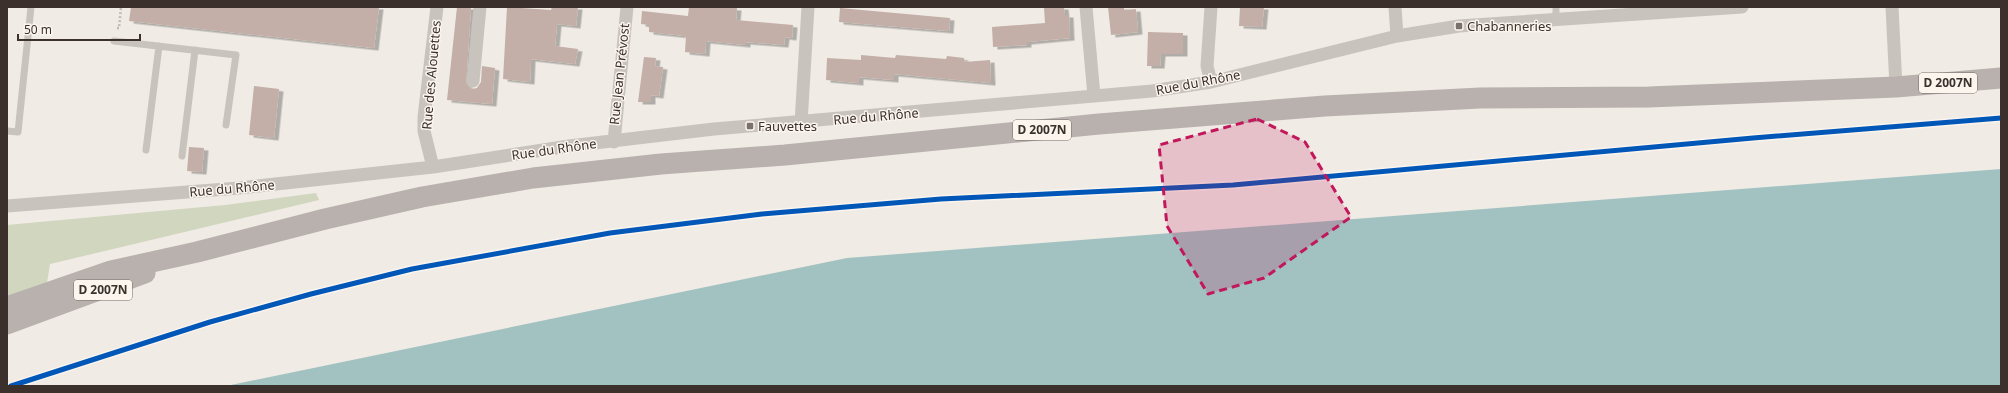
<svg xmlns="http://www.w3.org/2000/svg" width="2008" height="393" viewBox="0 0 2008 393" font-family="'Noto Sans',sans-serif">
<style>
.green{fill:#d1d6bf}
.water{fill:#a1c2c1}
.building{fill:#c3afa7;filter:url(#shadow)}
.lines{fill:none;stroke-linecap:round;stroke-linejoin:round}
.path{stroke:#c2bbb6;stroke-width:2.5;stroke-dasharray:2 2;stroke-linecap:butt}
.service{stroke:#c9c3be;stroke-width:7}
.minor{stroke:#c9c3be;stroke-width:13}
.primary{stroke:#b8b1ad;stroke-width:21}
.cycleway-casing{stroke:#fbf5ee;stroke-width:8}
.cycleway{stroke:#0057b8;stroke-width:5}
.marked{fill:#c2185b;fill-opacity:0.2;stroke:#c2185b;stroke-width:3;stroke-dasharray:8 5;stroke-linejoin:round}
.poi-dot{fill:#7a716c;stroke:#fbf5ee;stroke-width:1.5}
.labels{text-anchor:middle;stroke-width:3;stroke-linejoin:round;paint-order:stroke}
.shield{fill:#fbf5ee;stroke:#756b66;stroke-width:1}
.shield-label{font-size:12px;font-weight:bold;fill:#3b302b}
.poi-label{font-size:13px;fill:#3b302b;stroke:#fbf5ee;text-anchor:start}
.street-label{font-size:13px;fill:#3b302b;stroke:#fbf5ee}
</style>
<defs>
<filter id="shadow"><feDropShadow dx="4.5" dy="2.5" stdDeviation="0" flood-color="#0004"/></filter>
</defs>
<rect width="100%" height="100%" fill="#f0ebe5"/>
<path class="green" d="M316,193l3,7 -269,64 -3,19 -40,14v-72l218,-20z"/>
<path class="water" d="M2001,169v217h-1775l621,-128z"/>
<path class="building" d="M131,7h248l-5,41 -245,-27z
M457,7h14l-5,77 6,5 5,-1 4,-6 1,-16 13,2 -3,36 -45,-4z
M507,7l44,3 1,-3h26l-2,19 -19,-2 -2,22 23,3 -3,15 -44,-5 -1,23 -27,-3z
M689,7l48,1 -1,12 57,5 -1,13 -7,-1 -1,8 -38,-3v3l-40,-4 -1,13 -20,-2 1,-16 -37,-4v-7l-8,-1 1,-13 46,5z
M1044,7h20l1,8h4l1,23 -43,4v3l-34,2 -1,-20 53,-4z
M1108,7h16v3l12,-1 2,23 -27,3z
M1240,7h24l-2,20 -23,-1z
M840,8l110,10 -1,13 -110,-9z
M1148,32l35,1v21h-22l-1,12h-13z
M861,55l34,3 1,-3 50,4 1,-3 17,2v4l26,-2 1,23 -97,-9v6l-35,-3v6l-33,-3 1,-22 34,2z
M644,57l12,1 -1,8 8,1 -4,29 -8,-1v7h-13z
M254,86l25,3 -5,49 -25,-3z
M189,147l15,1 -2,24 -15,-1z"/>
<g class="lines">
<path class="path" d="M117,28h2l2,-21"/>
<path class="service" d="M1556,7v13
M114,41l122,14 -10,70
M7,131l11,1 13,-125
M146,150l13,-104
M182,156l13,-106"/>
<path class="minor" d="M1086,7l8,89
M1395,7l2,29
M1892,7l4,80
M473,81l7,-74
M1211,82l-4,-16 4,-59
M801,123l7,-116
M614,142l13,-135
M433,167l-9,-36v-14l13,-110
M7,206l232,-18 194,-21 136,-21 145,-17 438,-38 59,-9 186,-46 62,-10 283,-19"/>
<path class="primary" d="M7,307l104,-36 86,-19 128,-33 97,-22 111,-19 128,-14 124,-9 314,-31 226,-18 155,-8 169,-1 247,-10 105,-9
M7,324l138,-51"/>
<g class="cycleway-casing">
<path id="cycleway" d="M11,386l199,-64 101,-28 101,-25 198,-36 152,-19 179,-15 292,-14 520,-47 248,-20"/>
</g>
<use href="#cycleway" class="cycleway"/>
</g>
<path class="marked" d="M1257,119l48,23 46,75 -87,61 -56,16 -41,-68 -8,-81z"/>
<g class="poi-dot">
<rect x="1455" y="22" width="8" height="8" rx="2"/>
<rect x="746" y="122" width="8" height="8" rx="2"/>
</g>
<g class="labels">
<g class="shield">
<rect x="1919" y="73" width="58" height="20" rx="3"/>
<rect x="1013" y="120" width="58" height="20" rx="3"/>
<rect x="74" y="280" width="58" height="20" rx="3"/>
</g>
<g class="shield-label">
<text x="1948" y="87">D 2007N</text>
<text x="1042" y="134">D 2007N</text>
<text x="103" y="294">D 2007N</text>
</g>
<g class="poi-label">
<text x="1467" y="31">Chabanneries</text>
<text x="758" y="131">Fauvettes</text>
</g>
<g class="street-label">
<text transform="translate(619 74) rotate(-84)" y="5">Rue Jean Prévost</text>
<text transform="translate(431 75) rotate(-85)" y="5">Rue des Alouettes</text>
<text transform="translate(1198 82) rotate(-11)" y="5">Rue du Rhône</text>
<text transform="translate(876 116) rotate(-5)" y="5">Rue du Rhône</text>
<text transform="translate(554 149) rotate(-8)" y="5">Rue du Rhône</text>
<text transform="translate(232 188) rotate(-5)" y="5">Rue du Rhône</text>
</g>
</g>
<rect width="2008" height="393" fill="none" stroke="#3b302b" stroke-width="16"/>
<path d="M18 34v6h122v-6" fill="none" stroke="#3b302b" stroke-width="2"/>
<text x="24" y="34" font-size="12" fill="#3b302b" stroke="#fbf5ee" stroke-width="3" paint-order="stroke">50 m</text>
</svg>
